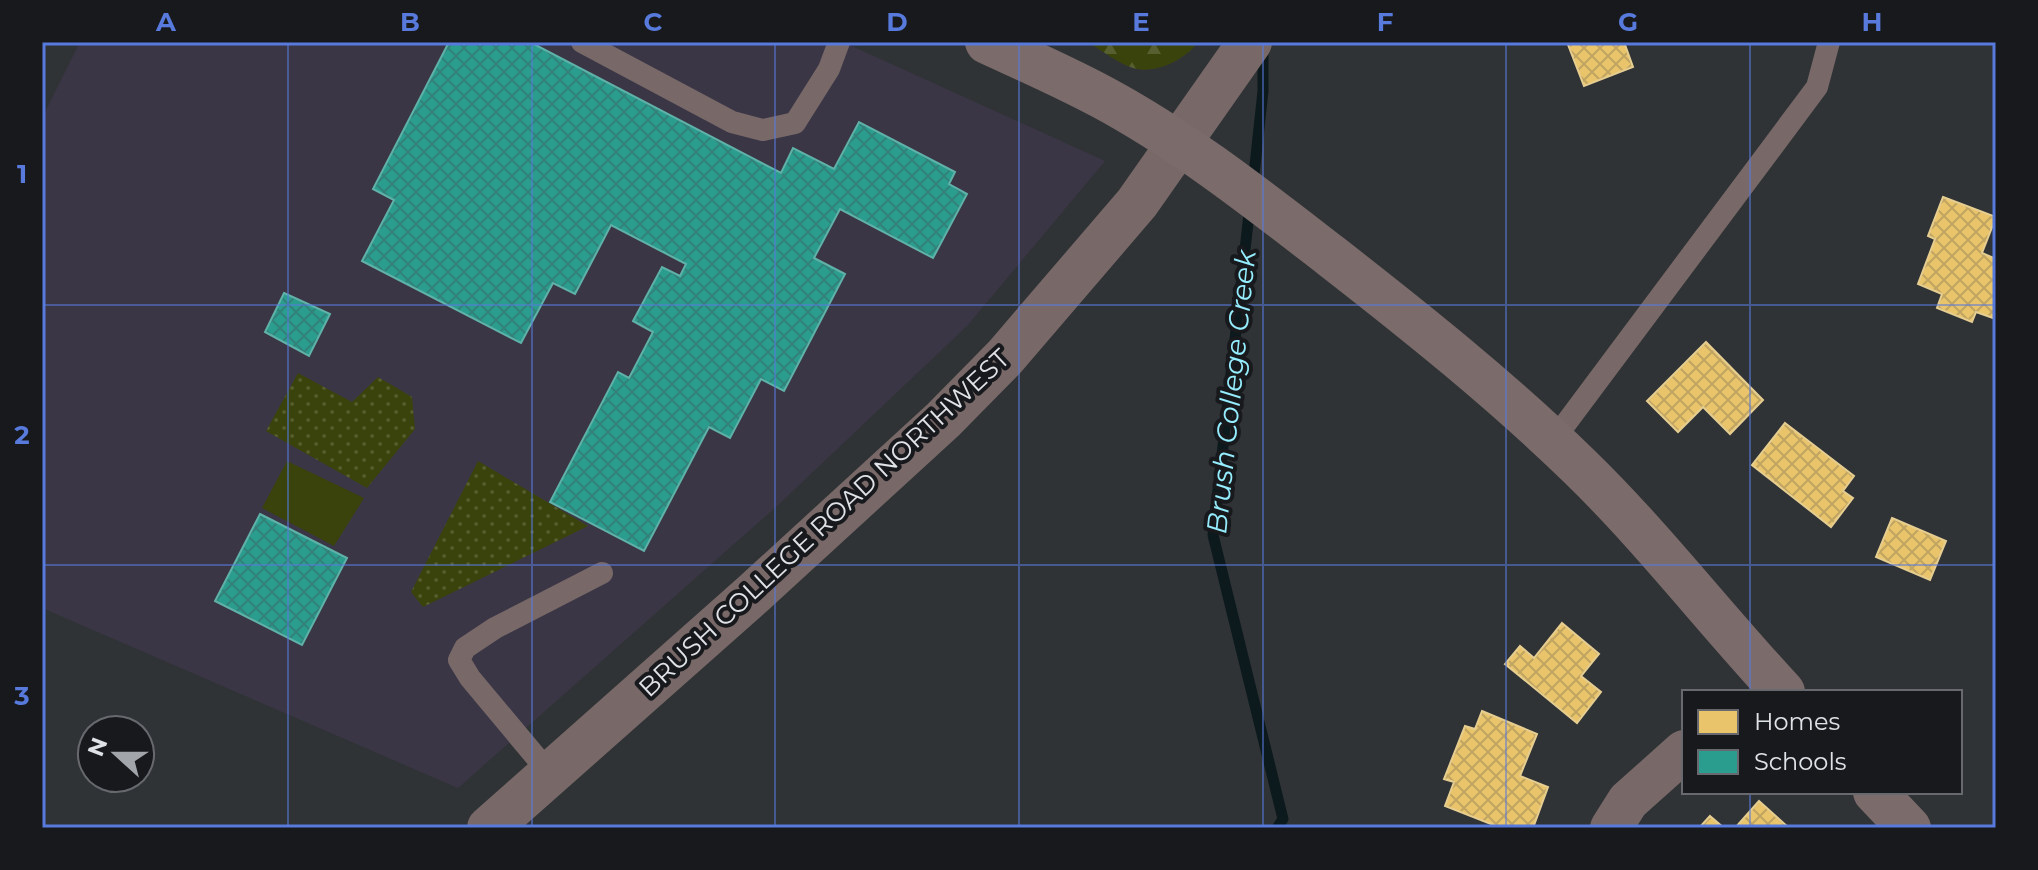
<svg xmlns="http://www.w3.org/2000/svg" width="2038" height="870" viewBox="0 0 2038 870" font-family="Montserrat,sans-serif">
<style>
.education{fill:#3a3645}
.forest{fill:url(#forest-firs)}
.park{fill:url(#park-dots)}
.garden{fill:#3b430c}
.homes{fill:url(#homes-cross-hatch);stroke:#e6cd90;stroke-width:2}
.schools{fill:url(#schools-cross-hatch);stroke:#60b2a9;stroke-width:2}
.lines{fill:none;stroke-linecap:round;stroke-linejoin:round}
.stream{stroke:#0c1a1d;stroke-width:11}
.service{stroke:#786968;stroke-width:22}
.minor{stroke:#786968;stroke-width:42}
.tertiary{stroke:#786968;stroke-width:44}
.secondary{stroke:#7b6b6b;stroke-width:44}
.grid{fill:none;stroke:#577adc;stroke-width:2;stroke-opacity:0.55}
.labels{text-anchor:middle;stroke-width:8;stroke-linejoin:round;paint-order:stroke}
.street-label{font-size:26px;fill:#dfe2e7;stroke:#17191d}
.water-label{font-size:28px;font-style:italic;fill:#95edfd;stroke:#17191d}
.neatline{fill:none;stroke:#577adc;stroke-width:3}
.grid-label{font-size:26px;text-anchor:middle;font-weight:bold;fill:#577adc}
</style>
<defs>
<pattern id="forest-firs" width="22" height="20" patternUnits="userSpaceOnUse" patternTransform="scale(2)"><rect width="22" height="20" fill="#3b430c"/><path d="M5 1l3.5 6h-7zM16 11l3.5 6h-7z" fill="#575e2f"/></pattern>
<pattern id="park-dots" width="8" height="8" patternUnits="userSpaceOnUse" patternTransform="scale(2)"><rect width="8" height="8" fill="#3b430c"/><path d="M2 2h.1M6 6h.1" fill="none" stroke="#575e2f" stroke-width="1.8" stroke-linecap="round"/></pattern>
<pattern id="homes-cross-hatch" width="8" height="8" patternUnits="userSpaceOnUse" patternTransform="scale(2)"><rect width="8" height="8" fill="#e9c46a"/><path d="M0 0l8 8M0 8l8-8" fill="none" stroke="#c0a461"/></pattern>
<pattern id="schools-cross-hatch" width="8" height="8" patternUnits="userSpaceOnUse" patternTransform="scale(2)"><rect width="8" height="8" fill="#2a9d8f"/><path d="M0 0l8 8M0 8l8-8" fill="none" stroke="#328279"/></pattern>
</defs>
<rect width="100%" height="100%" fill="#303336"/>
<path class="education" d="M80,42h763l262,119 -138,165 -190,180 -319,282 -416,-180v-490z"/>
<path class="forest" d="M1087,42h111c-12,17 -40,31 -61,27 -16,-3 -35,-19 -50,-27z"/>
<path class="park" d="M298,373l54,29 26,-25 34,20 3,32 -48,59 -101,-57z
M478,461l110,65 -165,81 -12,-15z"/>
<path class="garden" d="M287,461l77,37 -30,48 -72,-38z"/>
<path class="homes" d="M1567,42h57l9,25 -49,19z
M1943,197l53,20 -14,36 14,6v60l-20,-7 -4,10 -35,-14 5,-14 -24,-10 17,-45 -7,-3z
M1706,342l57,58 -33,34 -27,-27 -25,25 -31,-31z
M1785,423l69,53 -11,15 10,7 -22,29 -79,-62z
M1892,518l54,23 -16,39 -54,-23z
M1562,623l37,31 -18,22 20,16 -24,31 -72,-59 15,-18 14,12z
M1482,711l55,23 -17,42 28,11 -15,41h-32l-56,-22 9,-24 -10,-3 21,-53 10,3z
M1759,801l30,27h-54z
M1710,816l14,12h-25z"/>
<path class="schools" d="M449,42h81l251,131 12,-25 41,21 25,-47 96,50 -6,12 18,10 -34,64 -93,-49 -26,49 31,16 -61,117 -23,-12 -31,59 -21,-11 -65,124 -94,-49 68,-130 11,6 24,-46 -20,-11 29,-54 18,9 6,-12 -75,-39 -36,69 -22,-11 -32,60 -159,-82 32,-61 -21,-11z
M284,293l46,21 -21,42 -44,-24z
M260,514l87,44 -45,87 -87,-44z"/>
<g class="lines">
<path class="stream" d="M1253,184l10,-93v-41
M1250,205l-37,330 70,284 -6,9"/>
<path class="service" d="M582,42l150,80 31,8 32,-7 34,-54 10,-27
M1552,442l265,-355 12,-45
M551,775l-81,-97 -11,-18 6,-12 30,-20 107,-55"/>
<path class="minor" d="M1611,828l17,-27 56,-50"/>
<path class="tertiary" d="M489,828l264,-234 190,-174 62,-63 132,-154 113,-161"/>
<path class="secondary" d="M987,42c39,18 78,35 115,55 82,44 155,102 229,159 86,67 171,135 249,211 73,71 134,151 203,225
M1875,792l34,36"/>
</g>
<path class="grid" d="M288,42v786M532,42v786M775,42v786M1019,42v786M1263,42v786M1506,42v786M1750,42v650M42,305h1954M42,565h1954M1750,792v36"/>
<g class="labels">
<g class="street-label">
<text transform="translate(824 523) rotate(-43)" y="9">BRUSH COLLEGE ROAD NORTHWEST</text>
</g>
<g class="water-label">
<text transform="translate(1231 392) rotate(-84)" y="10">Brush College Creek</text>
</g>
</g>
<rect width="2038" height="870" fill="none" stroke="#17191d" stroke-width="88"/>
<rect x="1682" y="690" width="280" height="104" fill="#17191d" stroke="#67696e" stroke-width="2"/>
<rect x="1698" y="710" width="40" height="24" fill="#e9c46a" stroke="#67696e" stroke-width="2"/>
<text x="1754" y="730" font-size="24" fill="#dfe2e7">Homes</text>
<rect x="1698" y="750" width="40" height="24" fill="#2a9d8f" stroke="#67696e" stroke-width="2"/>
<text x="1754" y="770" font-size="24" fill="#dfe2e7">Schools</text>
<g transform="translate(116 754) rotate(291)"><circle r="38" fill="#17191d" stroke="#67696e" stroke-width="2"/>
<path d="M0-6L14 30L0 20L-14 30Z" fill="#a2a5a9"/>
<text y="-12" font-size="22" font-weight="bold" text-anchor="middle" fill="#dfe2e7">N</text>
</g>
<rect x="44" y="44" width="1950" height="782" class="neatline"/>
<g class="grid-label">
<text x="166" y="31">A</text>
<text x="410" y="31">B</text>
<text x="653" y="31">C</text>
<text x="897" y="31">D</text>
<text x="1141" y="31">E</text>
<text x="1385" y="31">F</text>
<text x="1628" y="31">G</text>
<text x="1872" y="31">H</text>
<text x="22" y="183">1</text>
<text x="22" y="444">2</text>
<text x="22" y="705">3</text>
</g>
</svg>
